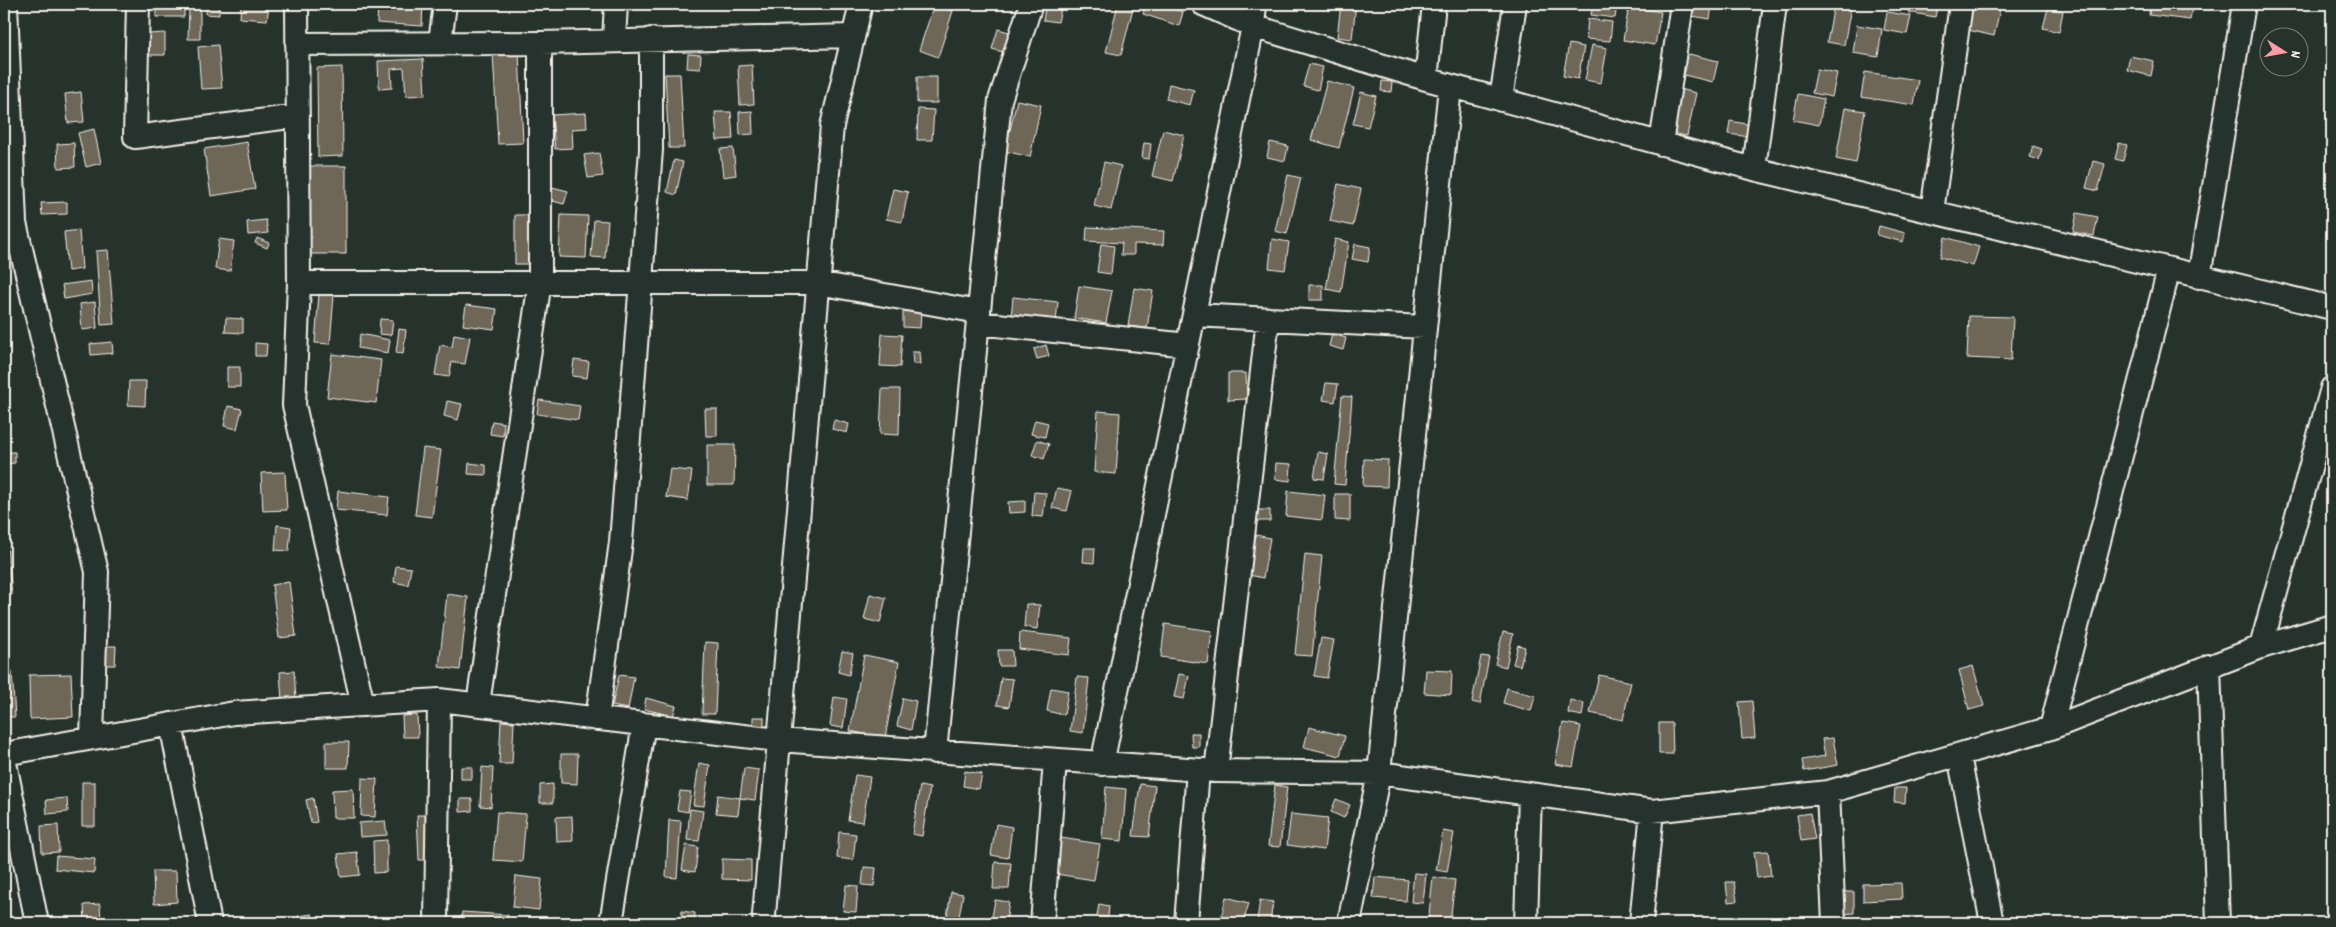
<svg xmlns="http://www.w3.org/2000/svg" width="2336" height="927" viewBox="0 0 2336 927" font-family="Dekko,sans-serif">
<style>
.building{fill:#6e6656;stroke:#f4f1e8}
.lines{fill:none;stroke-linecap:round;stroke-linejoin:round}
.street-casing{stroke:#f4f1e8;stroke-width:26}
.street{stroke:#26332d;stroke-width:22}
</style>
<rect width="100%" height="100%" fill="#26332d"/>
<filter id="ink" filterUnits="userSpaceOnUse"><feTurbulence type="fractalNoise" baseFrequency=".02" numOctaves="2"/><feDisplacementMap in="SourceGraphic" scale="10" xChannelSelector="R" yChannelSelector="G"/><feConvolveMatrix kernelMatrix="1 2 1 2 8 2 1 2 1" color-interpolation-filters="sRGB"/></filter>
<g filter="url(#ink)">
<path class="building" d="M156,4h28v13h-28z
M207,4h12v11l-13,-1z
M241,4l28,2 -2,14 -27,-2z
M378,4h45l-1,22 -45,-3z
M873,4h13l-2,5z
M1046,4h16l-4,18 -15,-2z
M1118,4h16l-13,51 -15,-3z
M1146,4h9l28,8 -4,14 -36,-12z
M1341,4h15l-4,35 -15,-2z
M1593,4h24l-2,14 -24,-3z
M1694,4l18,1 -2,14 -18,-3z
M1910,4h28l-3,13 -27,-5z
M1970,4h31l-7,32 -30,-7z
M2150,4l42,4 -2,12 -41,-5z
M934,5l19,6 -15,46 -19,-7z
M1834,5l17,2 -7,38 -17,-3z
M1629,6l32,6 -6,33 -32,-5z
M2048,8l15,3 -4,21 -16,-4z
M189,9h11v30h-12z
M1887,12l24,4 -4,18 -23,-4z
M1588,19l24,3 -2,19 -24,-2z
M1857,25l25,4 -4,28 -25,-4z
M998,29l11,3 -6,20 -11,-3z
M165,33v22h-16v-21z
M1569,44l15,3 -6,32 -15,-3z
M218,45l4,43 -21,1 -3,-42z
M1592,45l15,3 -6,35 -16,-3z
M519,52l4,91 -25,1 -5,-91z
M688,54l13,1 -1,14 -13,-1z
M1689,54l29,7 -5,21 -29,-7z
M2130,56l24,5 -3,15 -24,-6z
M423,59l2,36 -19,1 -2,-28 -13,1 1,19 -13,1 -1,-28z
M1309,64l14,3 -5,23 -15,-4z
M752,65l2,39 -14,1 -2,-39z
M342,67l1,89 -25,1 -1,-89z
M1817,69l20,4 -5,24 -20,-4z
M1865,72l53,8 -4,25 -53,-8z
M665,74h15l4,74h-15z
M917,77h20v26h-20z
M1327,81l27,7 -15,60 -28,-8z
M1382,81l10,1 -1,10 -10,-1z
M1169,84l25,6 -4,15 -24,-6z
M1680,89l16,4 -9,43 -16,-3z
M81,92l3,30 -16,1 -3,-29z
M1361,92l15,4 -8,31 -15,-3z
M1798,94l26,5 -5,26 -26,-5z
M1017,100l24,5 -11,52 -25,-6z
M1845,108l20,3 -9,52 -20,-4z
M918,109l16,1 -2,30h-15z
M752,111l1,23 -13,1 -1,-23z
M715,112h16l2,27 -16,1z
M586,113l1,15 -15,1 1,19 -18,1 -3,-34z
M1730,121l22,4 -2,12 -22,-3z
M94,129l7,34 -15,4 -8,-34z
M1163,130l21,5 -11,46 -21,-5z
M247,142l8,47 -44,7 -7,-47z
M1270,142l18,4 -3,15 -18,-4z
M74,143l1,24 -17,1 -1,-24z
M1144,143l7,1 -2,15 -7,-1z
M2119,143l8,2 -4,16 -8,-2z
M2033,146l9,3 -3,11 -9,-3z
M733,148l3,27 -13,2 -3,-28z
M599,153l4,23 -15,2 -4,-23z
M674,160l9,2 -7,33 -9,-3z
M2093,161l12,3 -7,27 -12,-3z
M1104,162l17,4 -10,44 -17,-4z
M310,166h36v88h-36z
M1288,175l13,3 -14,56 -12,-3z
M1338,184l23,5 -8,37 -23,-5z
M552,187l16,4 -4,13 -15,-4z
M893,189l15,3 -6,30 -16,-3z
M67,202v12l-25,1 -1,-12z
M2077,213l21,4 -4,19 -21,-4z
M515,215h16v49h-16z
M561,215l27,1 -2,42 -27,-1z
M266,220l2,13 -20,2 -1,-13z
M594,220l14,1 -3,37 -14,-1z
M1879,226l26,7 -2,9 -26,-7z
M1087,227l77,4 -1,14 -29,-1v11h-13l1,-12 -36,-2z
M79,230l3,39 -14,2 -4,-39z
M1945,237l34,10 -6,19 -33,-9z
M257,238l12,5 -2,5 -12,-5z
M219,239l15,2 -4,30 -15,-2z
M1272,239l17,3 -4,28 -16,-2z
M1335,239l14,3 -8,50 -15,-3z
M1101,244l13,2 -3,28 -14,-2z
M1355,244l15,3 -2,15 -16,-3z
M108,250l6,74 -13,1 -5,-74z
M91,281l1,13 -28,5 -2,-14z
M1309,285h14v15h-14z
M1079,286l33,5 -6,32 -32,-5z
M1134,288l19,3 -6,37 -19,-2z
M319,294l15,1 -4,49 -15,-1z
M1013,297l45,5 -2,20 -45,-4z
M95,302l2,26 -15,2 -2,-26z
M466,305l31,4 -3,20 -31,-4z
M903,310l18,1 -1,17 -17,-1z
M1969,316l44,1 -2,43 -44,-2z
M226,318l17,1v14l-18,-1z
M380,319l13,1 -2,15 -12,-1z
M399,329l7,1 -3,24 -7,-1z
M360,334l30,6 -2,13 -30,-5z
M454,334l16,3 -5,27 -13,-2 -3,15 -14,-2 5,-30 12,2z
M882,334l20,1 -2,32 -20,-1z
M1332,334l14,4 -3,12 -14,-4z
M112,342l1,11 -22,2 -1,-11z
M255,343l12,1 -1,12h-11z
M1046,345l3,11 -12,3 -3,-10z
M912,352h7l1,12h-7z
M332,354l49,6 -5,43 -49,-6z
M574,360l15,2 -2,16 -15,-2z
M227,367h13v20h-13z
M1228,373h18l1,26 -19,1z
M129,381h17l-1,25 -17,-1z
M1326,383l12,1 -3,18 -12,-2z
M882,389h18l-1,46 -19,-1z
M1342,396l10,1 -7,88 -11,-1z
M539,400l41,6 -2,14 -41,-6z
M447,401l15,3 -4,16 -14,-4z
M228,406l14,3 -5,20 -13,-3z
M705,409h12v27h-11z
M1098,411l22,2 -4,61 -22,-2z
M834,420l15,4 -2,9 -15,-4z
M1035,420l13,3 -3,14 -14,-3z
M492,421l12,2 -1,13 -13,-2z
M1037,440l12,4 -5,15 -12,-4z
M707,445h28l-1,40h-27z
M423,448l18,2 -9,67 -17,-2z
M4,452h11v11l-11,1z
M1318,452l10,2 -4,25 -10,-1z
M1364,459l24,1 -1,27 -24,-1z
M469,463l17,2v10l-18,-1z
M1276,463l15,1 -1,17 -15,-2z
M670,469l22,2 -4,29 -22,-3z
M285,472l2,38 -24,1 -2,-38z
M1057,488l15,3 -5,20 -15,-3z
M338,491l51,6 -2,18 -51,-5z
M1288,491l37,4 -3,25 -36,-4z
M1034,492l12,1 -3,24 -11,-1z
M1335,494h15v27l-15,-1z
M1025,501v11l-16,1 -1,-11z
M1257,510h13v11h-13z
M5,523l7,72 -8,1v-72z
M277,525l14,2 -2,24 -14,-1z
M1256,535l14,3 -7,40 -14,-3z
M1084,548h11l-1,15 -11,-1z
M1305,554l17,2 -10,100 -17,-1z
M396,566l15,2 -3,17 -14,-3z
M289,582l7,54 -17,2 -7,-53z
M447,594l21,3 -8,73 -21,-3z
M870,594l16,4 -6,25 -16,-4z
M1026,604l14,1 -3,24 -13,-2z
M1165,624l47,7 -4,33 -47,-7z
M1020,632l51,6 -2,17 -50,-6z
M1503,632l10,2 -7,33 -11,-3z
M1321,638l13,2 -7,38 -13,-2z
M705,642l13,1 -3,71h-13z
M1518,645l7,2 -5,19 -7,-2z
M100,646h16l-1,19h-15z
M998,650h14l1,16h-14z
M842,651l11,2 -4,22 -11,-3z
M864,655l35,7 -14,76 -35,-7z
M1481,656l8,1 -9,47 -8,-2z
M1973,666l11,40 -15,4 -10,-40z
M1426,670l26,1 -1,24 -27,-2z
M294,671l2,28 -14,1 -2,-28z
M4,672h8l3,45h-11z
M71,674l2,43 -43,2 -1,-44z
M1179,674l10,2 -5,23 -10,-2z
M619,675l15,2 -6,32 -16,-3z
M1599,675l32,7 -8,38 -33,-7z
M1077,677l12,1 -6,55 -13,-2z
M1001,678l12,1 -4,28 -12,-2z
M1051,688l17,3 -4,24 -17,-4z
M1507,688l28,8 -4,15 -28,-8z
M834,697l13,2 -4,29 -13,-2z
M646,698l30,8 -3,10 -29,-7z
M903,698l13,3 -5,29 -14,-4z
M1570,700l14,3 -2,13 -14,-3z
M1752,701l3,37 -13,1 -3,-37z
M417,715l1,22h-15l-1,-21z
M753,717h11v10h-11z
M501,721l13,1 -2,42h-13z
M1563,723l18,3 -8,41 -18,-3z
M1659,723h13l1,31h-14z
M1309,727l36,9 -5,20 -36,-9z
M1191,733h8v14h-7z
M1833,738l5,27 -34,6 -2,-11 23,-4 -3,-17z
M326,742h23l-1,26h-22z
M561,754h17l-1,30 -16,-1z
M699,763l11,2 -6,41 -11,-1z
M461,767h11v12h-11z
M482,767l11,1 -2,39 -11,-1z
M744,768l15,2 -4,30 -15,-2z
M965,771l17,3 -3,15 -16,-3z
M855,775l15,2 -7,45 -15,-2z
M362,778l15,1 -2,38 -14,-1z
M82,782h13v44h-13z
M553,784v19h-13v-18z
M1140,784l15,2 -6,51 -16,-1z
M1275,785l12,2 -7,60 -12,-1z
M920,786l10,2 -8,48 -10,-2z
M1106,787l20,2 -4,52 -20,-2z
M1895,788h11l-1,15 -11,-1z
M353,789l1,29h-21l-1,-28z
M680,791l11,1 -3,20 -11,-2z
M718,795l22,3 -2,17 -22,-2z
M67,798l1,14 -21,2 -1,-14z
M313,798l4,24 -6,1 -5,-23z
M460,799h12v12l-12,1z
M1336,799l14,6 -6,13 -13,-6z
M690,809l13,2 -4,30 -12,-1z
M497,812l29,2 -4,48 -29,-2z
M1810,813l5,26 -14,2 -4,-26z
M1291,814l37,4 -4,32 -37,-5z
M417,815h12l2,45h-12z
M572,816l1,25 -16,1 -1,-25z
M669,820l12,1 -4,57 -11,-1z
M385,821l2,14 -27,2 -1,-14z
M996,824l16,3 -4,31 -17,-3z
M58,825l1,27 -17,1 -1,-27z
M1443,831l11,2 -7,39 -11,-2z
M839,832l17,2 -3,26 -16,-2z
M1061,838l39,6 -6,36 -38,-6z
M387,840v32l-13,1 -1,-32z
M686,845l12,2 -3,25 -13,-2z
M1768,851l3,25 -14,2 -3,-26z
M357,852l3,23 -19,2 -3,-23z
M56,856l39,3 -1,14 -39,-4z
M722,859l29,1v20l-29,-1z
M995,862l16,1 -2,26h-16z
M864,867l12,1 -2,18 -12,-1z
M153,871h23l1,31 -23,2z
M1414,873l12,1 -3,29 -12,-1z
M516,876l26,3 -3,31 -26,-3z
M1375,877l33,3 -2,21 -33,-3z
M1433,877l22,3 -5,43h-22z
M1726,882h8l3,19 -9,1z
M1901,883l1,16 -39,2v-17z
M846,885l12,1 -2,26 -13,-1z
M951,892l12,2 -5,29h-12z
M1842,892h12v21l-12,1z
M1226,897l23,6 -6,20 -22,-5z
M995,900l14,2 -3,21h-15z
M1260,900l13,2 -3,20 -13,-2z
M100,904l1,17 -16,1 -1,-17z
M1099,904l10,2 -1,11 -11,-1z
M682,911l13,2 -1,10h-13z
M462,912l46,3 -1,8h-46z
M312,914l2,9h-15l-1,-7z
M795,916l17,3 -1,4h-17z
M1919,918l1,5h-17v-3z"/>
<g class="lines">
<g class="street-casing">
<path id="street" d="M6,4l9,219 82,349 -5,166
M138,4l-3,133 163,-21
M297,4l2,279 -5,122 69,300
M1203,4l50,22 173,53 328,90 578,139
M614,39l2,-35
M440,42l5,-38
M297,44l243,-1 313,-7
M1426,79l8,-75
M1501,100l14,-96
M1661,144l21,-140
M1754,169l21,-165
M1932,212l29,-208
M2199,277l45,-273
M299,283h519l161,29
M1194,315l230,12
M978,323l210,22
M2261,647l71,-259
M2209,666l9,257
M478,704l62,-423v-238
M597,719l24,-177 30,-392v-111
M171,724l39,199
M2051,728l118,-459
M935,752l65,-652 31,-96
M4,754l230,-41 205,-13 339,40 438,31 163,2 273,38 176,-19 223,-64 210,-81 71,-21
M1959,756l33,167
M4,758l33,165
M1102,764l151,-738 2,-22
M1216,771l52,-452
M1828,792l6,131
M436,923l3,-223
M611,923l33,-199
M765,923l-1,-8 68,-789 29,-122
M1042,923l13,-162
M1186,923l12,-153
M1349,923l30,-150 71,-686
M1526,923l4,-129
M1641,923l11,-112"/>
</g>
<use href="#street" class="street"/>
</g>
</g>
<rect width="2336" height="927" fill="none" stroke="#26332d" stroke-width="20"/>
<rect x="10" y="10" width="2316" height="907" fill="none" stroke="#f4f1e8" stroke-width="2" filter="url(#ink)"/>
<g transform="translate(2284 52) rotate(101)"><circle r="24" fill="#26332d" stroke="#787f78"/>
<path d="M0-4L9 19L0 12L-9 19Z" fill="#ff9aa2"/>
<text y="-8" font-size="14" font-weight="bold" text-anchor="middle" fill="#f4f1e8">N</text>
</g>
</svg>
